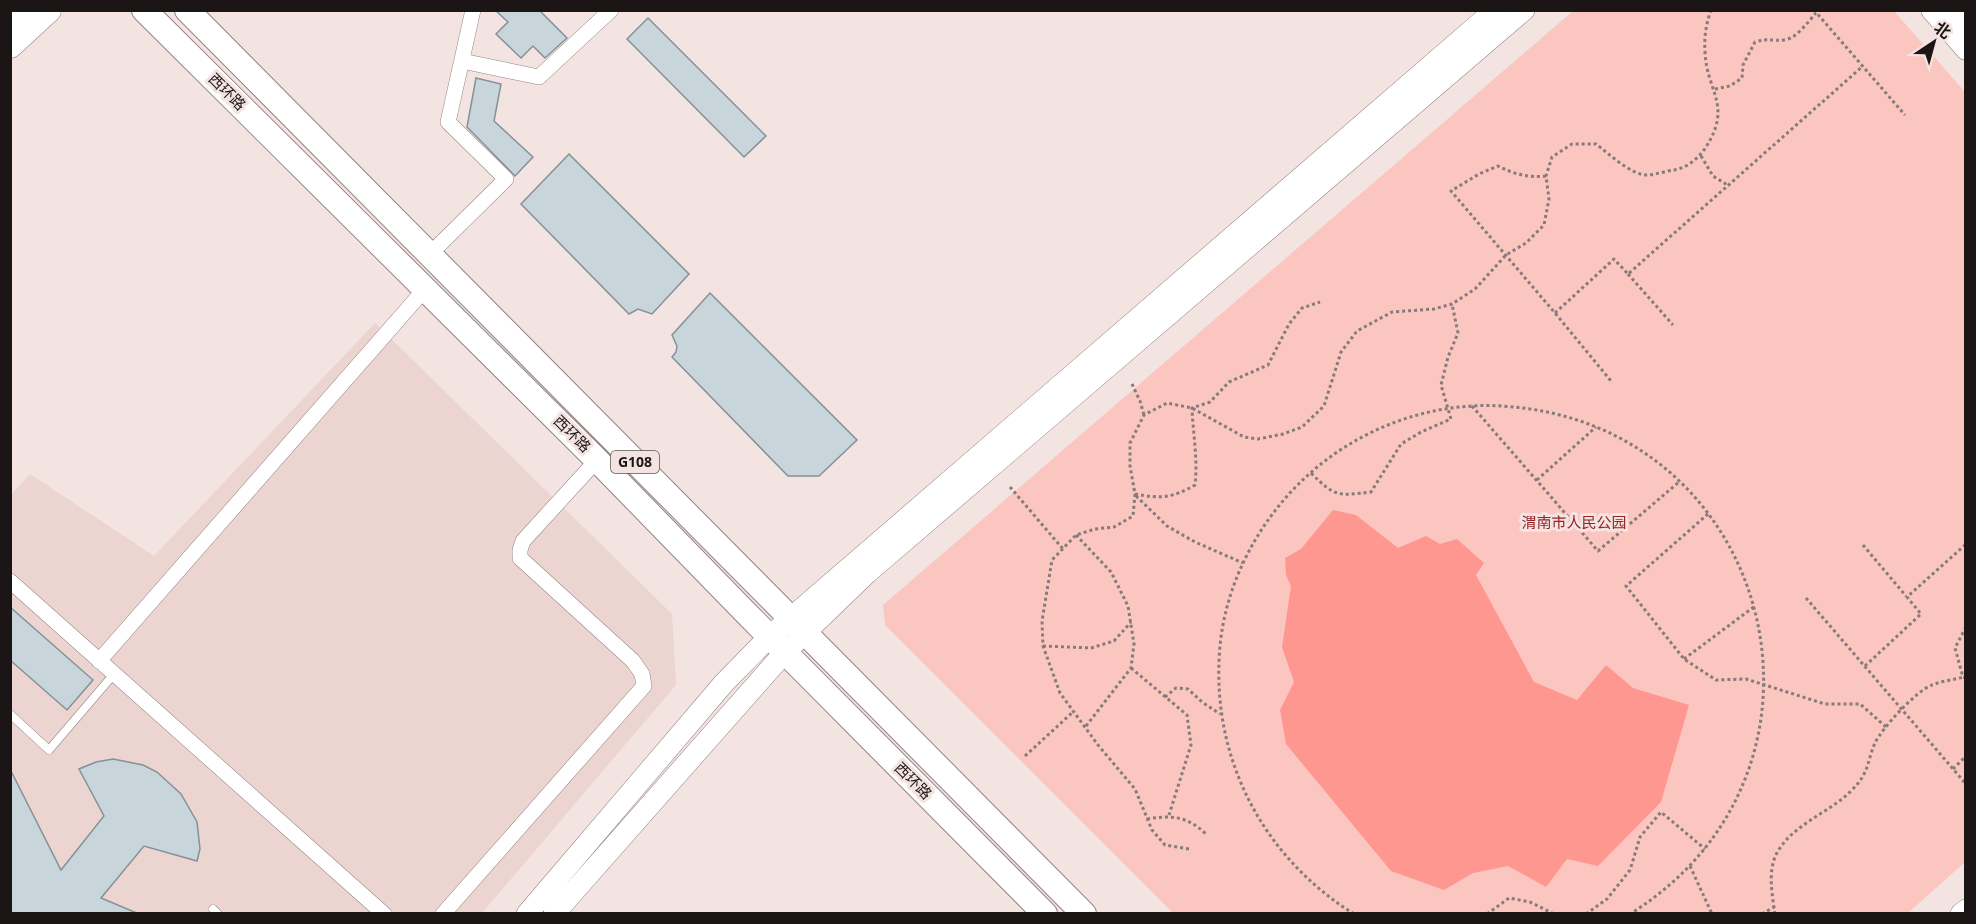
<svg xmlns="http://www.w3.org/2000/svg" width="1976" height="924" viewBox="0 0 1976 924" font-family="'Open Sans','Noto Sans SC',sans-serif">
<style>
.built{fill:#ecd4d1}
.green{fill:#fbc5c0}
.water{fill:#fe9790}
.building{fill:#c8d6dc;stroke:#849197;stroke-width:1.5}
.lines{fill:none;stroke-linecap:round;stroke-linejoin:round}
.service-casing{stroke:#938584;stroke-width:9}
.minor-casing{stroke:#938584;stroke-width:16}
.tertiary-casing{stroke:#938584;stroke-width:21}
.secondary-casing{stroke:#938584;stroke-width:22}
.primary-casing{stroke:#938584;stroke-width:26}
.trunk-casing{stroke:#938584;stroke-width:27}
.path{stroke:#857b79;stroke-width:3;stroke-dasharray:3 3;stroke-linecap:butt}
.service{stroke:#fff;stroke-width:8}
.minor{stroke:#fff;stroke-width:15}
.tertiary{stroke:#fff;stroke-width:20}
.secondary{stroke:#fff;stroke-width:21}
.primary{stroke:#fff;stroke-width:24}
.trunk{stroke:#fff;stroke-width:26}
.labels{text-anchor:middle;stroke-width:6;stroke-linejoin:round;paint-order:stroke}
.shield{fill:#f3e3e1;stroke:#5c5452;stroke-width:1.5}
.shield-label{font-size:14px;font-weight:bold;fill:#1b1615}
.street-label{font-size:15px;fill:#1b1615;stroke:#f3e3e1}
.park-label{font-size:15px;fill:#982225;stroke:#f3e3e1}
</style>
<rect width="100%" height="100%" fill="#f3e3e1"/>
<path class="built" d="M375,323l297,291 4,71 -194,228 -471,1 -1,-418 20,-22 124,82z"/>
<path class="green" d="M1573,11h321l71,81v770l-57,51h-735l-288,-288 -2,-20z"/>
<path class="water" d="M1333,510l23,5 42,33 28,-12 14,8 17,-5 27,24 -8,12 58,107 43,18 29,-35 27,23 56,17 -28,97 -63,64 -31,-7 -21,28 -38,-21 -35,7 -29,17 -53,-19 -105,-127 -6,-34 14,-28 -12,-35 9,-61 -5,-11 -1,-17 16,-9z"/>
<path class="building" d="M495,10h44l28,28 -22,20 -12,-12 -12,12 -25,-24 12,-12z
M648,18l118,118 -22,21 -117,-118z
M476,78l25,6 -7,37 39,36 -18,19 -48,-49z
M569,154l120,120 -37,40 -14,-5 -9,5 -108,-110z
M710,293l147,147 -38,36h-31l-116,-119 4,-5 1,-6 -5,-11z
M10,607l83,73 -26,30 -57,-50z
M113,759l30,6 14,7 24,22 16,28 3,27 -3,12 -53,-15 -43,52 38,16h-129v-145l51,101 43,-54 -25,-47 17,-7z"/>
<g class="lines">
<g class="service-casing">
<path id="service" d="M10,714l39,36 65,-76
M213,909l5,5"/>
</g>
<g class="minor-casing">
<path id="minor" d="M462,61l77,16 72,-67
M429,255l77,-76 -58,-57 25,-112
M10,581l374,333
M99,661l326,-372
M443,914l201,-228 -2,-12 -9,-13 -113,-103v-8l3,-9 74,-81"/>
</g>
<g class="tertiary-casing">
<path id="tertiary" d="M1931,10l35,40
M1951,10l15,17"/>
</g>
<g class="secondary-casing">
<path id="secondary" d="M527,914l197,-231 45,-46 726,-627
M554,914l231,-262 82,-79 657,-563
M1961,914l5,-4"/>
</g>
<g class="primary-casing">
<path id="primary" d="M144,10l453,450 149,153 299,301
M187,10l897,904"/>
</g>
<g class="trunk-casing">
<path id="trunk" d="M10,18l9,-8
M10,45l38,-35"/>
</g>
<path class="path" d="M1814,10l91,105
M1715,89l15,-3 12,-8 1,-13 12,-23c13,-4 17,-1 29,-2 12,-1 24,-18 32,-27
M1701,156l12,20 16,10
M1546,176c-18,2 -32,-2 -48,-10l-19,8 -28,17 104,122 56,68
M1628,274l45,51
M1555,313l59,-54 14,15 235,-208
M1132,384l8,17 4,14
M1472,406l126,145 81,-69
M1311,473c24,24 26,23 60,19l30,-48 20,-12 30,-13 -10,-34 7,-28 10,-24 -6,-29
M1537,480l59,-53
M1010,487l53,62
M1135,494c26,5 37,4 60,-9 3,-26 -2,-51 -3,-77l18,-6 19,-20 39,-17 21,-41 13,-16 18,-6
M1136,496l31,30 28,16 48,21
M1708,514l-82,72 58,73 32,21 30,-1 79,25h35l26,23
M1076,535l35,37 17,34 6,38 -3,24 -45,58
M1863,545l43,51
M1806,598l160,186
M1966,627l-11,21 8,29 3,1
M1043,646l48,2 23,-7 17,-19
M1684,659l71,-53
M1865,666l56,-52 -14,-17 59,-53
M1131,668l56,47 4,30 -22,70
M1165,697l11,-9 12,1 14,13 18,12
M1025,756l49,-45
M1953,769l13,-13
M1147,819c25,-4 40,-3 59,15
M1189,849l-24,-4 -13,-15 -17,-41 -37,-44 -38,-52 -17,-47 -1,-25 10,-61 24,-25 19,-6 19,-2 19,-11 2,-22 -5,-28v-23l14,-28 23,-12 25,5 52,29 14,2 25,-5 19,-7 22,-21 17,-54 16,-21 35,-19 42,-3 18,-5 23,-15 31,-34 20,-12 18,-18 5,-26 -3,-23 6,-19 20,-13h24c12,9 35,31 51,31 8,0 18,-4 27,-5 13,-2 25,-12 32,-23 27,-42 0,-56 -1,-96 -1,-14 1,-27 6,-41
M1690,866l22,48
M1354,914c-88,-55 -139,-149 -135,-252 2,-77 43,-151 102,-198 50,-40 116,-62 180,-58 272,15 362,363 129,508
M1487,914l22,-16 21,4 24,12
M1586,914l21,-15 23,-29 10,-33 21,-25 44,37
M1762,914l12,-7
M1775,914c-3,-20 -8,-45 3,-63 17,-28 51,-38 73,-60 19,-19 15,-27 24,-48 7,-15 42,-53 57,-58 10,-4 21,-5 31,-8"/>
<use href="#service" class="service"/>
<use href="#minor" class="minor"/>
<use href="#tertiary" class="tertiary"/>
<use href="#secondary" class="secondary"/>
<use href="#primary" class="primary"/>
<use href="#trunk" class="trunk"/>
</g>
<g class="labels">
<rect class="shield" x="611" y="451" width="48" height="22" rx="4.5"/>
<g class="shield-label">
<text x="635" y="467">G108</text>
</g>
<g class="street-label">
<text transform="translate(227 92) rotate(45)" y="5">西环路</text>
<text transform="translate(572 434) rotate(45)" y="5">西环路</text>
<text transform="translate(913 781) rotate(45)" y="5">西环路</text>
</g>
<g class="park-label">
<text x="1574" y="528">渭南市人民公园</text>
</g>
</g>
<rect width="1976" height="924" fill="none" stroke="#1b1615" stroke-width="24"/>
<g transform="translate(1934 42) rotate(36)" stroke="#f3e3e1" stroke-width="4.5" paint-order="stroke">
<path d="M0-4.5L10 22L0 15L-10 22Z" fill="#1b1615"/>
<text y="-9" font-size="16" font-weight="bold" text-anchor="middle" fill="#1b1615">北</text>
</g>
</svg>
